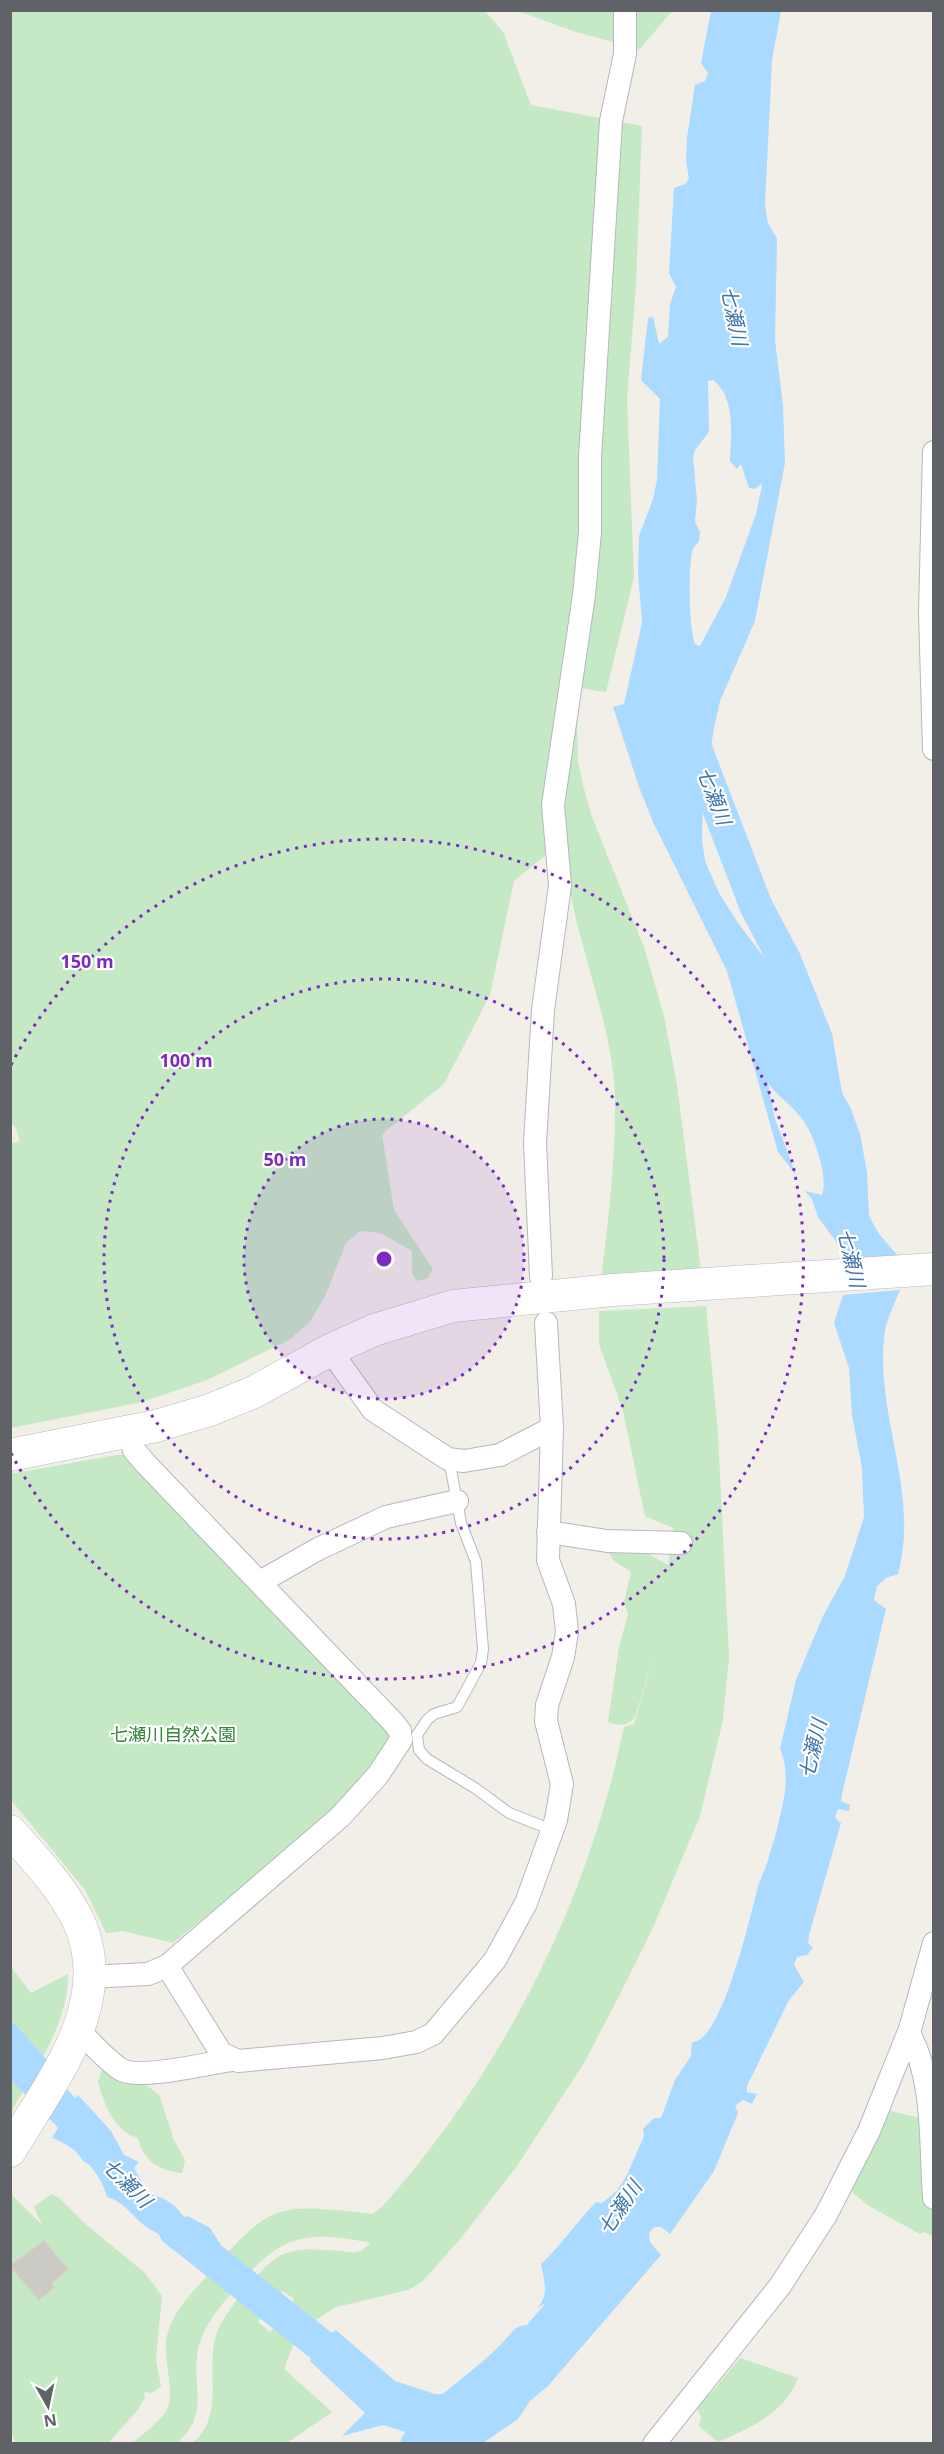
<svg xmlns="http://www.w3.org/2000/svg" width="944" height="2454" viewBox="0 0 944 2454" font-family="'Open Sans','Noto Sans JP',sans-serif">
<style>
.green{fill:#c5e8c5}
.water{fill:#aadaff;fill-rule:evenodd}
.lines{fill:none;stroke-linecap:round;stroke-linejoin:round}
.river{stroke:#aadaff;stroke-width:33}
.building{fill:#cccac5;stroke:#d6d1c6;stroke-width:1.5}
.lane-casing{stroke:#b5b8bc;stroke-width:12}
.street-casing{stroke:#b5b8bc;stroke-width:24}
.secondary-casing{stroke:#b6babf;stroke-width:33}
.lane{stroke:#fff;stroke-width:10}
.street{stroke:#fff;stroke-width:22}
.secondary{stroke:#fff;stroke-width:32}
.ring{fill:none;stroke:#7b2cbf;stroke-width:3;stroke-dasharray:3 6}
.labels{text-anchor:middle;stroke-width:4.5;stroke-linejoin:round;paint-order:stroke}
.park-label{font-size:18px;fill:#348238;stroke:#fff}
.water-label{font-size:20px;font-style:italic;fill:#4174aa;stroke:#fff}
.centre{fill:#7b2cbf;stroke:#fff;stroke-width:3}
.ring-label{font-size:18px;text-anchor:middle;font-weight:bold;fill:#7b2cbf;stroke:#fff;stroke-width:4.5;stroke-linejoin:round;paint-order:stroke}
</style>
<rect width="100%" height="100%" fill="#f1efe8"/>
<path class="green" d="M11,11h474l18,21 28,73 111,21 -6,160 -9,113 7,178 -28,115 -34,-5 5,34 1,40 5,24 8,29 53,133 20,69 13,69 24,185 -100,10c7,-60 15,-121 14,-182 -1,-53 -21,-109 -34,-160 -9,-31 -13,-62 -23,-93l-44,36 -24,114 -46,89 -62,50 12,76 39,59 -5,9 -11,3 -5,-8v-22l-32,-18 -20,-2 -14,12 -20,51 -16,28 -21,18 -82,40 -65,22 -131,26 -1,-284 10,-3 -5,-15 -4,-1z
M518,11h154l-32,38 -64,-17z
M706,1306l12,127 11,224 -6,63 -23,96 -49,116 -35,70 -32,61 -67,103 -56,72 -39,44 -14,8 -72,17 -22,14 -22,-17 2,-5 -11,-8 -25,31 12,10 5,-5 19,16 -10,26 48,43 -45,31h-95c34,-27 13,-71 24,-108 5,-18 39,-60 55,-73 19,-17 47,-12 71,-11 5,1 13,2 18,0 3,-1 7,-5 11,-8 -72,-15 -93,-5 -139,49 -15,19 -29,34 -34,58 -7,39 13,62 -21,93l-45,1c10,-10 25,-20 33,-31 12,-16 -3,-56 2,-77 6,-25 24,-42 40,-60 64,-74 69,-73 165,-62l11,-8c120,-136 204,-301 241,-479l10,-3 22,-75 -21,68c-6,9 -18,9 -27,5l11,-75 9,-33 -4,-12 7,-30 -18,-12 -4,-7 36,-1 23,13 5,-37 -28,-12 -22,-105 -24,-67v-33z
M116,1455h11l262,273 2,14 -57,70 -161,131 -50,-12 -17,2 -21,-43 -74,-90 -1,-326z
M11,1967l20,26 37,-19c0,52 -33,95 -57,138z
M103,2067l37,13 19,15 15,45 11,20 -3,13c-23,-3 -38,-11 -44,-35 -23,-6 -35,-35 -40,-57z
M886,2110l47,11v116l-8,-5 -5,2 -51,-28 -21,-17z
M11,2194l31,31 -8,-18 17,-13 7,3 25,25 62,51 17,23 -6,63 5,27 -9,7 -8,-1 1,6 -8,13 -29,32h-93l-5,-17z
M740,2358l58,20c-12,35 -49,50 -80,64l-19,-16 2,-9 -5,-11 16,-14z"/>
<path class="water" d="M711,11h70l-9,49 -7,145 3,18 9,16 -2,101 8,65 2,58 -30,158 -35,80 -6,27 -11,67 -1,44 3,22 14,32 19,30 32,42 81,144 9,25 7,38 2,44 10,18 20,23 -54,4 -8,-18 -19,-26 -6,-18 -7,-8 17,4c7,-17 -8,-60 -19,-75 -10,-14 -25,-23 -35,-37l7,36 21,56 -18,-23 -51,-181 -74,-149 -14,-35 -26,-80 11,-3 18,-81 -4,-51 1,-36 14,-37 4,-19 3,-81 -19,-19 7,-62 5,-1 6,27 9,-7 2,-33 6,-17 -7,-14 5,-85 11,-4 4,-5 -3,-19 1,-22 8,-53 10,-4 3,-8 -7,-10zM713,380c23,17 18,57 17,81l7,8 4,-5 8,24 6,1 6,-5 1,2 -6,28 -30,83 -26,49 -5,-2c-6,-16 -7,-74 -3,-91 1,-6 4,-8 7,-12l1,-9 -5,-10 2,-22 -4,-43 2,-7 14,-18 -1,-51z
M900,1290c-6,16 -15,31 -16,48 -8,80 36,156 14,236l-12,4 -9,8 -3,14 12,9 -44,185 -1,7 9,4 -1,6 -11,-2 -3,9 6,5 -32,112 -1,8 5,5 -6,7 -10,2 -3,8 10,17 -15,18 -42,86v6l10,2 -5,10 -9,-4 -8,6 3,7 -24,58 -44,63 -9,-7h-7l-5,6 1,9 11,13 -113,131 -18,15 -12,18 -35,24h-81l7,-10 -26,-8 -41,11 23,-23 -55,-52 1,-7 -36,-30 15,-19 39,29 7,-4 59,51 40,13h14l10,6 10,1 22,-19 4,-9 -15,10 8,-16 27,-23 3,-9 28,-32 -9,5c13,-13 7,-28 4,-44 21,-19 35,-42 55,-62l6,1 15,-12 10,-16 17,-39 -1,-7 11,-11h7l14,-38 16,-24 1,-14c30,2 59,-130 66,-155 3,-11 9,-20 11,-31 6,-17 10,-35 14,-53 4,-16 4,-40 -3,-54l16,-69 27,-64 22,-40 19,-59 -2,-49 -10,-53 -3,-47 -15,-45 9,-28z
M10,2022l4,1 33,37 -6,9 -24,-19 -3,3 10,32 6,5 -3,5c-21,-20 -16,-47 -17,-73z
M78,2095l33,36 13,24 15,7 -5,6 15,26c15,3 27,10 35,24l4,-2 22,12 11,17 -19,22 -10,-15 -22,-4 1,-6c-8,-7 -14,-8 -21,-13 -18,-10 -22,-26 -43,-32 -6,-25 -31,-51 -55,-59z"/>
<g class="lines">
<path class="river" d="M690,734l66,172 29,55 31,77 10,59
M10,2056l57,57 28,36
M175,2230l143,113
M417,2444c30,-40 77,-63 108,-102"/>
</g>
<path class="building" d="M44,2241l24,28 -17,15 3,3 -15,13 -29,-34z"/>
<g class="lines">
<g class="lane-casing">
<path id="lane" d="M449,1459l12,64 15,39 7,87 -2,14 -24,44 -23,7 -7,6 -10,15 2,15 8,9 48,29 34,25 43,17"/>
</g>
<g class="street-casing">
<path id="street" d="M934,452l-4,161 4,136
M541,1276l-6,-133 8,-133 17,-125 -7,-80 31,-210 6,-63v-75l21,-336 14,-67v-44
M330,1350l43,60 75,49 16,2 36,-6 52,-27
M548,1532l59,9 74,2
M260,1582l58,-33 68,-32 71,-16
M167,1966l54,87 17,8 145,-13 33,-6 17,-8 62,-74 31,-57 30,-83 6,-36 -16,-63 1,-16 16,-48 4,-25 -3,-28 -16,-44 4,-132 -6,-105
M89,1977l59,-3 19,-8 173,-149 38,-42 23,-35 -1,-9 -8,-10 -246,-257 -12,-14 -4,-19
M79,2031c13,12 26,28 41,38 18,12 88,-6 111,-9
M909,2033c26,48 21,112 25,165
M654,2444l126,-158 46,-71 43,-84 41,-102 24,-86"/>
</g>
<g class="secondary-casing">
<path id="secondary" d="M10,1455l146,-29 54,-16 44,-18 76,-42 44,-20 79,-24 160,-16 321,-21
M10,1831c24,27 51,55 67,87 41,83 -27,165 -67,233"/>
</g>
<use href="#lane" class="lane"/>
<use href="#street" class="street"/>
<use href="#secondary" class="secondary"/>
</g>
<circle cx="384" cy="1259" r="140" fill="#7b2cbf" fill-opacity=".12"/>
<g class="ring">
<circle cx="384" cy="1259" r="140"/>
<circle cx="384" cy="1259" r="280"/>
<path d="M11 1065A420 420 0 1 1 11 1453"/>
</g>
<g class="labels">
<g class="park-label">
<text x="173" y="1741">七瀬川自然公園</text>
</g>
<g class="water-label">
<text transform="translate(734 316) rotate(78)" y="7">七瀬川</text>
<text transform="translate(714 796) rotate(69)" y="7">七瀬川</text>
<text transform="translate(851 1258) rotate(77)" y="7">七瀬川</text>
<text transform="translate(813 1749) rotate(-77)" y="7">七瀬川</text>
<text transform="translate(127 2183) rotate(45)" y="7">七瀬川</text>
<text transform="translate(620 2208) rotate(-56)" y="7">七瀬川</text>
</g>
</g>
<circle cx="384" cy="1259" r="9" class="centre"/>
<g class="ring-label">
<text x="87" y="968">150 m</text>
<text x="186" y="1067">100 m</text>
<text x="285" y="1166">50 m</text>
</g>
<rect width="944" height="2454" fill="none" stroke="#5f6368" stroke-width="24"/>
<g transform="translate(48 2406) rotate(171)" stroke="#ffffff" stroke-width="4.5" paint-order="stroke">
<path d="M0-4.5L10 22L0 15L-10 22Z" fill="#5f6368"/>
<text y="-9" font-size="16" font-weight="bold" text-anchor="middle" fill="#5f6368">N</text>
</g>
</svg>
